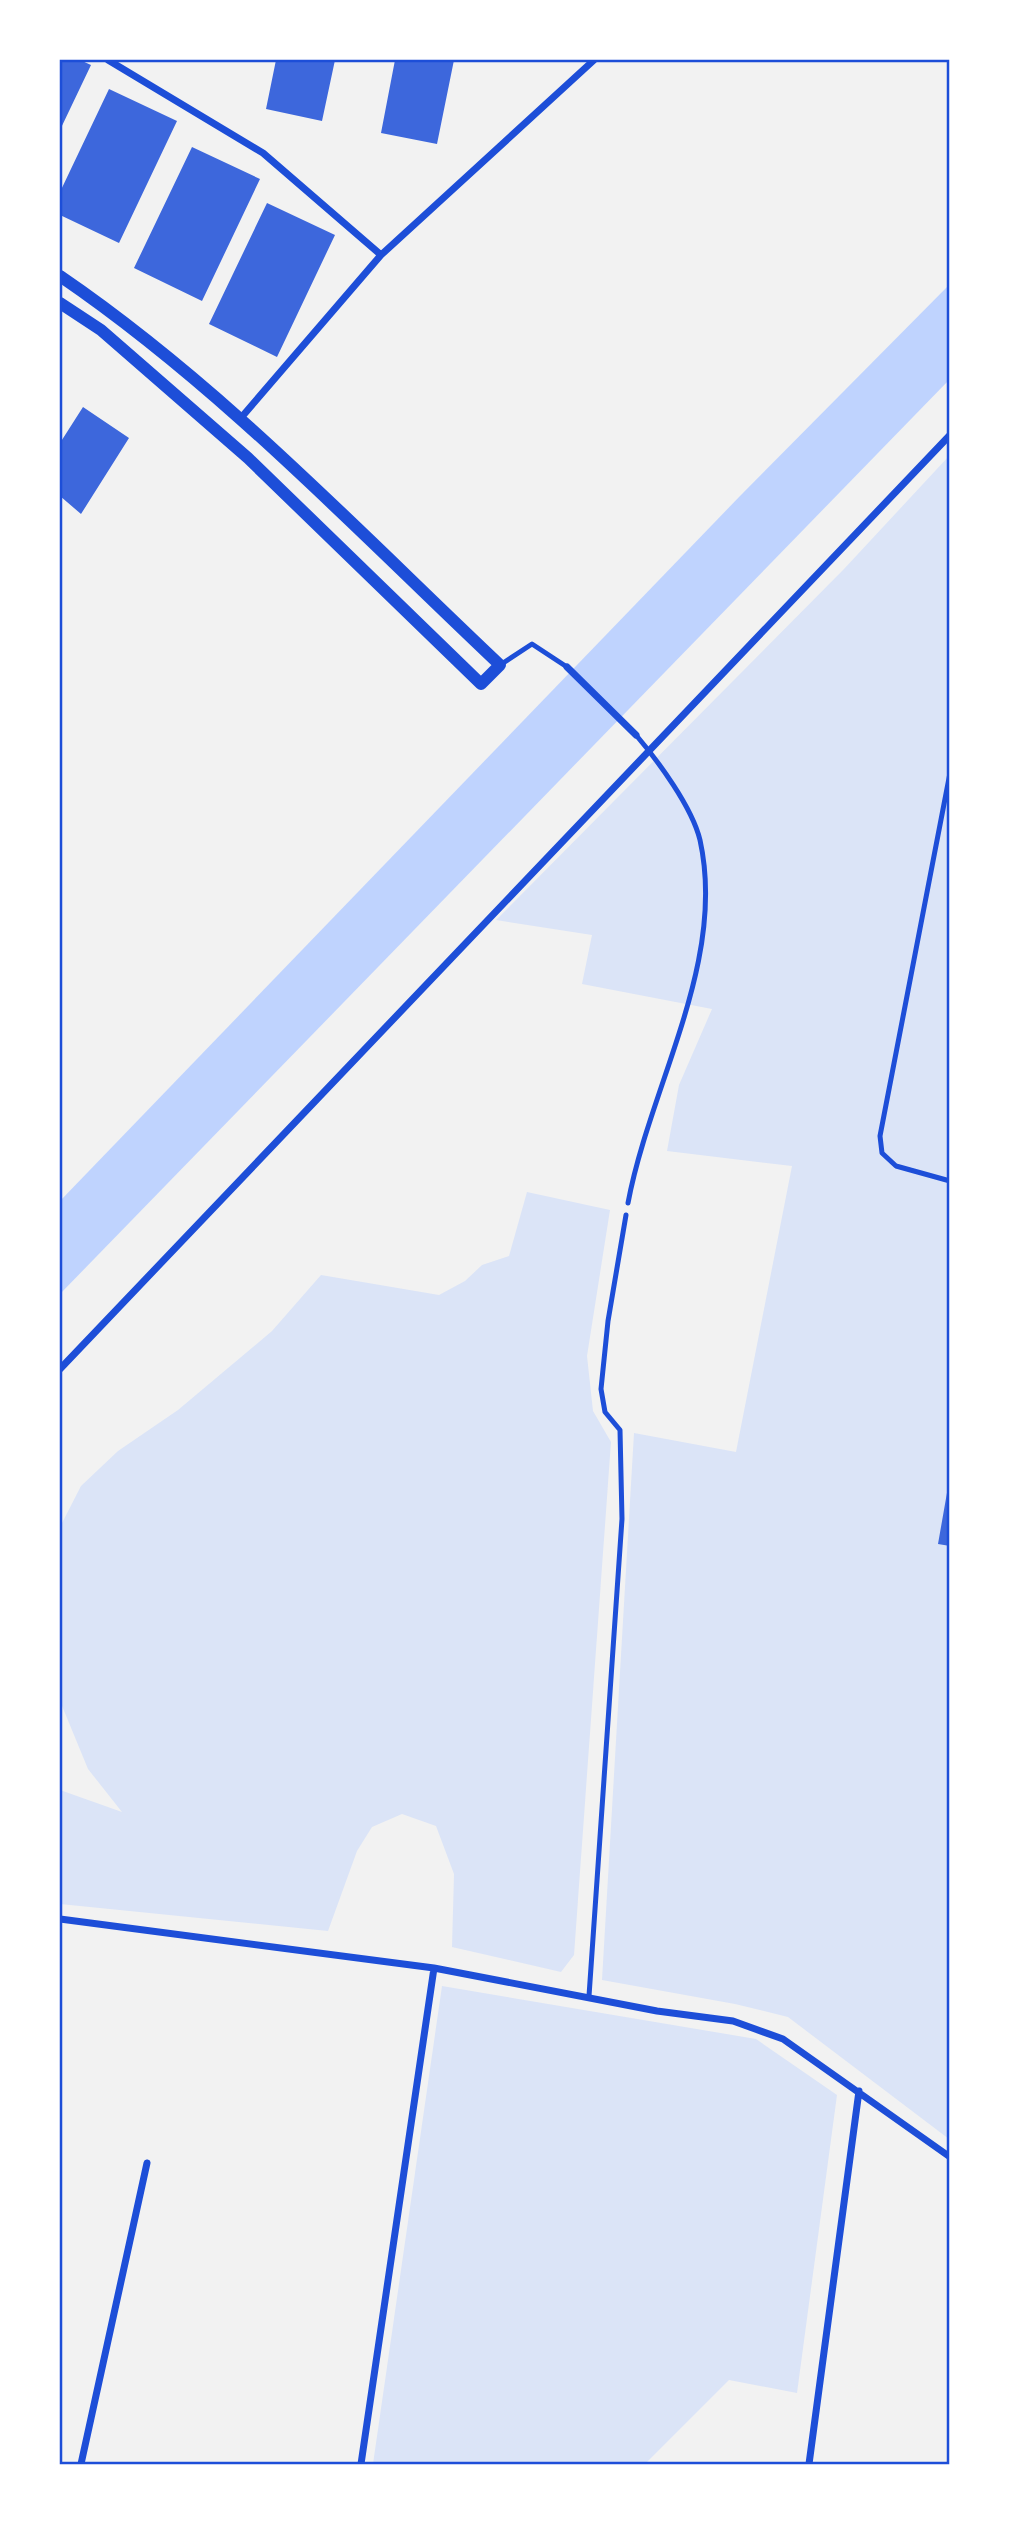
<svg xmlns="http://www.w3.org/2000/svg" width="1009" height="2524" viewBox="0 0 1009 2524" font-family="'Space Grotesk',sans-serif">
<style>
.green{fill:#dbe4f7}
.water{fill:#bfd3fe}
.building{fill:#3d67dc}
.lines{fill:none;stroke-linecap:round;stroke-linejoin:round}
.service{stroke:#1d4ed8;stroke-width:5}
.minor{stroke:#1d4ed8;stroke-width:7}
.tertiary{stroke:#1d4ed8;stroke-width:12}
.neatline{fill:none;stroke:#1d4ed8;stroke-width:2.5}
</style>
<rect width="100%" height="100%" fill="#f2f2f2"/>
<path class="green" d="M949,456v1683l-161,-122 -53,-13 -133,-24 32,-547 102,19 56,-286 -125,-15 12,-66 33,-76 -130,-25 10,-49 -96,-15 348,-351z
M527,1192l83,18 -23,146 6,55 18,31 -37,513 -13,17 -109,-25 2,-73 -18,-48 -34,-12 -30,13 -15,24 -29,80 -268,-27v-114l62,22 -34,-43 -28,-68v-174l21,-41 37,-35 60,-41 94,-79 49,-56 118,20 26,-14 17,-16 27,-9z
M442,1986l314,53 81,56 -40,298 -68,-13 -84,84h-272z"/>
<path class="water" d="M949,285v95l-889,914v-93l680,-705z"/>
<path class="building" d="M60,60h20l11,5 -31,65z
M276,60h59l-13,61 -56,-12z
M395,60h59l-17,84 -56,-11z
M109,89l68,32 -58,122 -59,-28v-23z
M192,147l68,32 -58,122 -68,-33z
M267,203l68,32 -58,122 -68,-33z
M83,407l46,31 -48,76 -21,-18v-53z
M948,1487h2v59l-12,-2z"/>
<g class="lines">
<path class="service" d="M500,665l32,-21 35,23
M950,773l-70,363 2,17 14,13 54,15
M628,1203c22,-118 99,-241 72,-363 -8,-33 -42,-79 -64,-105
M589,1996l33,-477 -2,-89 -15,-18 -4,-23 7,-68 18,-106"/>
<path class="minor" d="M108,60l155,93 118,102
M240,419l141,-164 213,-195
M567,667l69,68
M60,1369l890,-934
M60,1919l374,49 223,43 76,10 50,18 167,118
M81,2464l66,-301
M361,2464l73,-496
M809,2464l50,-373"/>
<path class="tertiary" d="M60,276c161,110 298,255 440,389l-19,19 -233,-226 -147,-128 -41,-27"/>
</g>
<rect width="1009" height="2524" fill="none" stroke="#ffffff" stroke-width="122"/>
<rect x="61" y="61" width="887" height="2402" class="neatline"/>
</svg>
